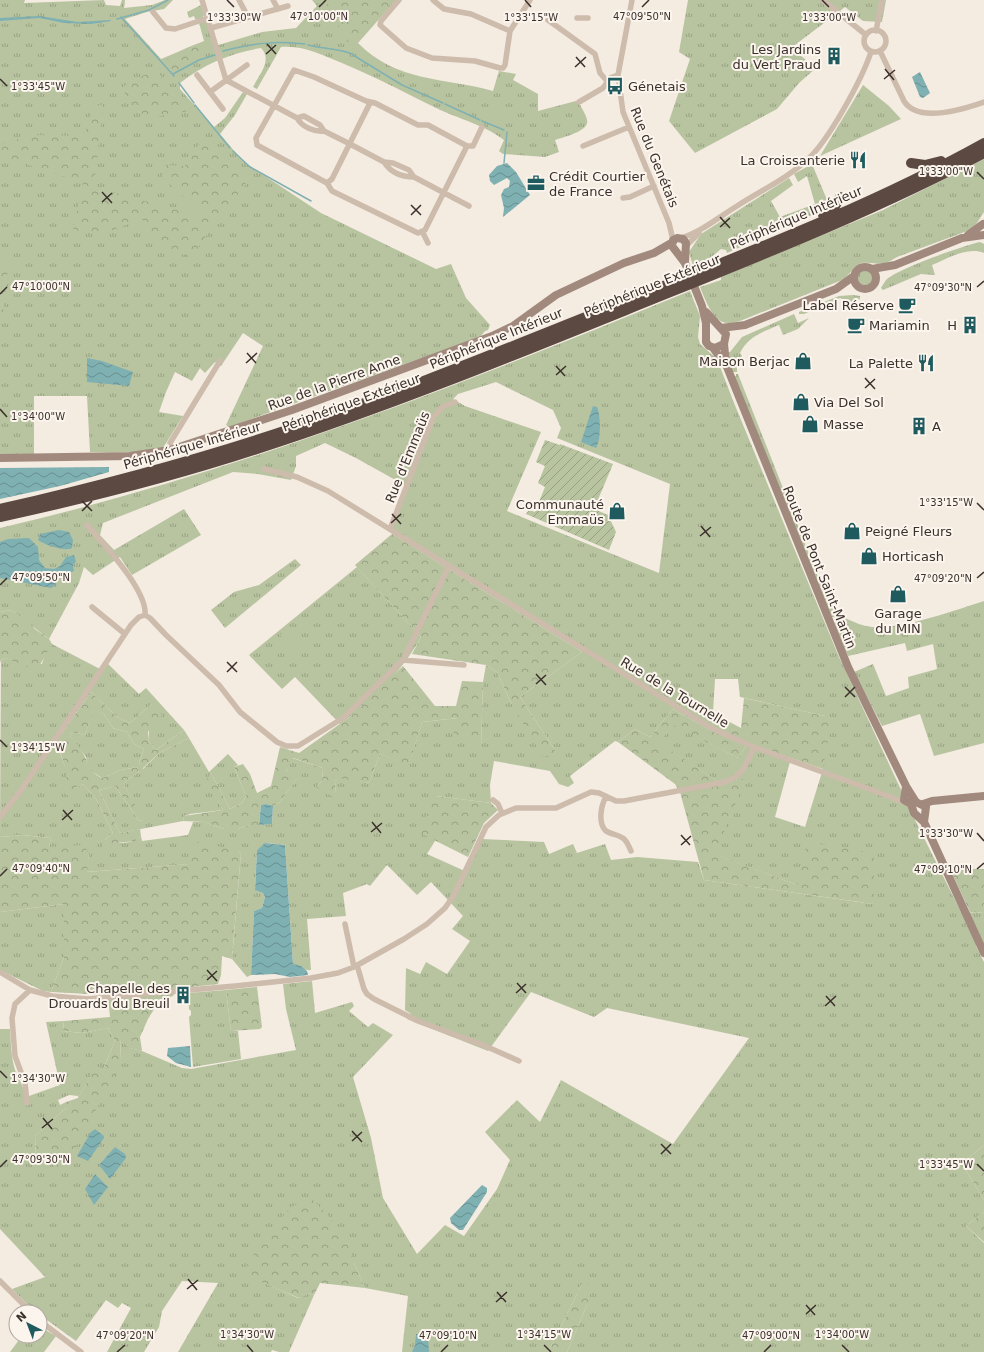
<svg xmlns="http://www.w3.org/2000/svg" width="984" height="1352" viewBox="0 0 984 1352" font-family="'DejaVu Sans',sans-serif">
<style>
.grass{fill:url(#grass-tufts);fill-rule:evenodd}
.forest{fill:url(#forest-crowns)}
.garden{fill:url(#garden-furrows)}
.pitch{fill:#b8c4a0}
.water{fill:url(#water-waves)}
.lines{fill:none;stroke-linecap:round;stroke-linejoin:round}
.stream{stroke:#7fb0b2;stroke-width:1.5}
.street{stroke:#cdbbac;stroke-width:5.5}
.secondary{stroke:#a18a7d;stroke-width:8}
.highway{stroke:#5c4a42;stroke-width:10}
.ticks{fill:none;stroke:#3b302b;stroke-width:1.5}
.labels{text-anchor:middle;stroke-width:4;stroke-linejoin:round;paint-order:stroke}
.poi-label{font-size:13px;fill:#3b302b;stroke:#fbf5ee;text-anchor:end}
.street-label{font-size:13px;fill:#3b302b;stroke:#fbf5ee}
.ticks-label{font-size:10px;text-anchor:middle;fill:#3b302b;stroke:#fbf5ee;stroke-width:4;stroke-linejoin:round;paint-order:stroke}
</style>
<defs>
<pattern id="grass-tufts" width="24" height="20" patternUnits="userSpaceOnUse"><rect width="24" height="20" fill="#b8c4a0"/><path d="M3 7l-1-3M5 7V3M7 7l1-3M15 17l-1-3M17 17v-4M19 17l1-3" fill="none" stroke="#97a083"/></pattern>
<pattern id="forest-crowns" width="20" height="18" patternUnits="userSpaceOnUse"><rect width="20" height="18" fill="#b8c4a0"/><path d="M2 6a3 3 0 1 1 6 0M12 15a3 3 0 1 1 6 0" fill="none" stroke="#97a083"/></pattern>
<pattern id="garden-furrows" width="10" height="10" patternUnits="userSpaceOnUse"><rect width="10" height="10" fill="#b8c4a0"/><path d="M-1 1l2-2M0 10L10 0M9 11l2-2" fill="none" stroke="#97a083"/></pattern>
<pattern id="water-waves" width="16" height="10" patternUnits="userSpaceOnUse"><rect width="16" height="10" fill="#7fb0b2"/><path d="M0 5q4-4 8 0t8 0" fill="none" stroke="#699091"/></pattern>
</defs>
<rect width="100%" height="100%" fill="#f4ebe1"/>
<path class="grass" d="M0,0h25l-1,3 80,-3 2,5 14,1 2,-6h3l-1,8 28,-3 13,-5h8l-9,9 -17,3 -22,7 36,40 43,-18 -6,-22h-3l-1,-3 -5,2 -2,-6 14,-7 3,10 -1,2 4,6 8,23 47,-14 34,-4 21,-22 -5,-6h84l-38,43c40,40 85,34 135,48l6,-20 17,3 -3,6 25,14v17l38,-10 3,1c2,6 7,12 8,18 3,11 -24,17 -32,20l4,12 -14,5 -42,-3 -4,-3 5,-11c-22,-17 -50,-22 -74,-35 -30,-15 -57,-29 -88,-42 -20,-8 -38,-18 -61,-16l-24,42 -4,-2c6,-12 20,-27 8,-39 -30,5 -57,16 -81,35v6l34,38 11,-9 18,-26 4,2 -12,21 -15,19 21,25 9,7 71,47 115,56 15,-5 15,34 24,27 -2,5 -3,1 -5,6 -251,90 -3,-2 37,-79 -20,-13 -22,33 -6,-4 -10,11 -5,-5 -8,13 -17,-9 -9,20 -7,20 24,4 -20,32 -14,4h-59l-3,-56h-53v58l-34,2z
M688,0h198l-4,22 -19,-1 -18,-14 -54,41 25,20 -17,15 -22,26 -82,44 -26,-32 21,-62 -11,-7z
M863,85l26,21 12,13 -81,37z
M984,159v53l-7,11 -7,7 -73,27c-18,12 -19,4 -36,6 -8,4 -11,12 -19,17l-97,39c-5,2 -11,4 -16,4 -16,1 -24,-24 -29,-36l21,-7v-3l162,-67z
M812,164l18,43 -103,46 -1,-3 -5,-1 -12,10 -16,7 -4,-14 12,-18 88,-56 4,7 -22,16 9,16 35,-13 -8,-28 -9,6 -4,-8z
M980,242l4,2v9c-17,-7 -37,6 -52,12l3,10 -14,-1 -38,16 -2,-2c1,-2 3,-5 5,-8 11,-11 76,-34 94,-38z
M857 277a8 8 0 1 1 16 0a8 8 0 1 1-16 0Z
M690,291l10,25 -2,21 2,7 17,15 17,44 105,254 78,167 44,88 23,1v33h-8l8,16v183l-22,19 22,36v12l-18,14 18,17v109h-417l20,-47 -4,-23 -35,70h-146l6,-56 -43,-8 -11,-25 -112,10 56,25 12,-5 4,2 -25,57h-10l-7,-2 -1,2h-93l40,-69 -36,-2 -20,30 -3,16 -15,25h-37l24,-44 -9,-5 -4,5 -12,-8 -30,41 -36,-26v-3l-6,-1 -22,-22 33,-12 -45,-48v-200h10c1,14 1,28 5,41 4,10 9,17 11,27l34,-12 -14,-63 18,-1 -1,10 19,2 26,-5 7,13 -11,26 -8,1 -18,30v-2l-9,-1 -11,5 2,5 6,-3v6l-31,28 1,24 85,-101 -1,-21 10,10 12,3 40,17 9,1 105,-19 -10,-41 -3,-25 29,-3 3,32 37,-11 2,4 -5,5 19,16 5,-4 20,12 -40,42 18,61 12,60 34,56 28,-29 19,11 33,-47 13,-29 -25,-28 32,-32 23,22 21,-42 112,64 76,-106 -142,-30 -13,9 -63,-25 -43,59 -81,-32 4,-5 -6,-4 1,-42 14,6 6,-12 21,12 23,-33 -18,-12 11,-13 -32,-34 -14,13 -30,-30 -17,21 -3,-2 -24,9 3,23 -39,3 4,51c-6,1 -11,-4 -18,-6l-8,-119 -18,-2 -10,7 -2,39 8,4 2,4 -3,11 -8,3 -3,64 -4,2 -15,-18 9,-106 -4,-1 -47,12 -104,8 3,-18 -40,-7 2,-9 -29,-3 -22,2 1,-177 4,-2 11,3 26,3 3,-10 7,-10 48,25 5,-8 34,33 7,-6 38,42 -28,20 -8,-9 4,-37 -22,19 -13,-6 -26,-25 -35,50 10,27 1,14 8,5 8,-4 13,15 17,34 -8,7c13,4 25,5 36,-4l1,5 46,-6 5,-13h11l20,7h14l11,-4 23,-1 1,-18 7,-4 18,-25 -12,-6 6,-13 31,10 -1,13 -5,5 19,7 -1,-12 3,-4 31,6 11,-29 29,10 13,-42 36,-4 23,28 2,-64 3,-17 11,7 14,31 46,50 -37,-56 62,-45 -190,-118 1,-10 15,-37 -52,-29 -31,-15 -29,13v10l-5,14 -33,-6 -25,-2 -130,51 -3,12 14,15 70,-41 17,26 -69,40 -12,-18 -27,18 -9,-8 -5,16 -30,56c-14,-10 -24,-20 -38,-29l-11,2v-84c238,-55 465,-145 690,-237zM496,382l57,28 8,18 -4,10 113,46 -11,89 -152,-62 34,-79 -76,-26 -12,-7 5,-5zM715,679h23l2,18 85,19 -2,53 -18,58 -30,-10 16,-59 -43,-15 -10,15 -65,-34 -15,19 64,41 23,-5 -31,75 83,31 76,19 -169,-24 -6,-18 -61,-5 -26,3 -6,-16 -28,9 -4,-9 -24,10 -5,-12 -62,-3 -15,33 -40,-18 8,-13 1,-45 55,7 -1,-18 4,-24 56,10 9,13 9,3 6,-4 -4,-7 45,-35 3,1 17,-13 15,8 23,-28 37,21 8,-14 -5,-3z
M853,295l7,1v3l-9,3 -11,-4 -36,16h-5v-2l40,-16z
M794,314l4,9 11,-5 -11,11 -15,6 -4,-10c-16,7 -31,11 -39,28l2,3 -5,8v8h-5l-6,-20h4l12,-15z
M736,374h2l86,218 15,20 -2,4 -5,1 -98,-240 2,-1z
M295,559l6,6 -76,63 -14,-18 23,-18 25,-7z
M357,567l64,70c-17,32 -51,66 -81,87l-45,-47 -13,12 -33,-34z
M984,601v142l-50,13 -14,-42 -38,12 -28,-54 19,-8 13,32 23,-8 -1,-11 29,-8 -4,-25 -26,7 -2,-8 -57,13 -14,-33 11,-5c9,4 17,8 27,9 28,3 84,-17 112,-26z
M94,709l10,5 9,14 14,4 7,12 10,5 -5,14 4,6 16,-16 30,-15 20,34 19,-18 10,11 -4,2 12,29 -4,7 -12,6 -19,-36 -4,8 16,29 -33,4 -6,2 -1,5 -63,12 -21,-43 16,-4 24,35 4,-1 -19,-35 3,-5 12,-8 -2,-5 -16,3 -19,8 -12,-8 -4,-13 -16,-21 1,-4 14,3z
M64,904v53l-13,35 -8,-1 -43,-21v-58z
M226,990l5,41h7l3,28 -48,8 -4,-50 2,-2v-4l-2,-2 -1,-16z
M40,1327l16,9 -12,16h-34l12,-16h18z"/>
<path class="forest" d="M330,0h64l-42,49 -6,-4 3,-10 -26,-23z
M207,42l2,10 -18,1c-4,17 -3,17 -21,23l-9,-12c14,-10 28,-20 46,-22z
M156,70l33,40c-7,4 -11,1 -18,3 -6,1 -10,4 -16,4 -16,0 -29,-15 -32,-30l10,-7z
M103,105l-9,82 112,31 -44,-41 4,-12 19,1 5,-12 15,-15 41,45 -43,56 -11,18 -39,-14 -11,-25 -40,15 -29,-4 10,-47 -57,-19 -26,-2v-17l30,-10 54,1 9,-30z
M0,258l9,1 -6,54 -3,-1z
M392,534l190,118 -62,45 37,56 -14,4 -32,-54 -14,-31 -11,-7 -74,-11 9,-17 -66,-72z
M11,610l18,12 6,7 14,10 3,5 -15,26 -32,-12 -4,2 -1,3v-51z
M403,666l32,40h21l6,-25 21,1 -2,64 -28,-12 5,-16 -36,4 -13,43 -29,-11 -11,29 -31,-5 -3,3 1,12 -4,3 -14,-7 -1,-3 5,-5 1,-13 -30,-10 -7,13 13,5 -19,26 -7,4 -6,-2 -6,1 -2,20h-10l-11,4h-14l-20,-7 -21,-1 1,-5 39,-6 -17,-29 5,-8 19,36 12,-6 4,-7 -12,-29 9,-3 7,10 7,19 14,-7 9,-39 19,6 52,-37z
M91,692l26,25 13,6 22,-19 10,11 -14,17v9l8,9 28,-20 5,8 -30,15 -17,16 -3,-6 5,-14 -10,-5 -7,-12 -14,-4 -9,-14 -10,-4 -9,25 -14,-3 -1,4c6,6 11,13 15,21 5,9 6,16 17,21l19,-8 16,-3 2,5 -12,8 -3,5 20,35 -5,1 -24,-35 -16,4 21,43 20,-4 1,7 -6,5 -19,2 -8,6 -6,-2 3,-7 8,-7 -17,-34 -13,-15 -8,4 -5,9 -6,-4c6,-19 -1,-33 -8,-51z
M744,698l81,18 6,6 -8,47 -75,-26 -10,15 -65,-33 -14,18 63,41 24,-6 -31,76 82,31 10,-43 67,11v51l-170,-24 -24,-88 -5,-8 -57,-42 17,-13 15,8 23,-28 37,21 8,-14 23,12z
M436,796l55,7 7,7 -14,13 -16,34 -50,-25z
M22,835l29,3 -2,9 35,-2 5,9 -2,18 102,-8 1,-18 10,-5 41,12 -9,104v2l-10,-3 -1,19 -3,9 -44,5v6l-18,11 -8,13 -8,18 2,14 -13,-3 -9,-9 1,20 -2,9 -56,102 -27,-10 -1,-24 31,-28v-6l12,-4 18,-31h8l11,-26 -7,-13 -26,5 -19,-2 1,-10 46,-4 -2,-22 -57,-3 13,-35v-53l-64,8v-75z
M950,869h34v44l-14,-1z
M257,987l5,40 -2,2 -29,2 -5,-41z
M984,1145v55l-22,-36z
M312,1199l34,36 8,28 11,25 -45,-5 -6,12 -4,-2 -11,5 -57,-24 22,-36 27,-31z
M984,1212v30l-18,-16z
M583,1282l10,3 -6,20 -20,47h-19z"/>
<path class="garden" d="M545,440l15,5v-1l53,20 -19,45 14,6 8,17 -7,18 -83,-36 3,-4 6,2 10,-25 -7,-4 7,-17 -9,-4z"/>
<path class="pitch" d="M491,102l20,11 -8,15 -20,-10z
M288,628l14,18 -8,6 -14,-17z"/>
<path class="water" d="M39,16l39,6 32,-2 1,1 -20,3 -27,-1 -25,-5 -39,3v-3z
M920,72l10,21 -7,5 -3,-1 -8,-20z
M507,163l9,9 14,23 -27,22 1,-9 -3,-13 3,-6 5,-2 1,-6 -3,-3 -13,7 -4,-4 -1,-6 8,-9z
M87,358l15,3 31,11 -4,14 -42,-4z
M593,406l4,1c4,9 4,34 -1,41l-15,-6z
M109,467v5l-49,14 -60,13v-31z
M59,530l10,2 4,8 -1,8c-7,4 -27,-3 -34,-8l2,-6z
M29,538l9,9 1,13 6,8 9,1 6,-3 6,-9 8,-2 2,6 -3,5 1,5 -14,6 -5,8 -4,3 -51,-10v-36l8,-3z
M267,804l6,2 -1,18 -13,1 2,-20z
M265,843l20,2 8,119 8,2 6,5 1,4 -18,2 -15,-3 -24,1 3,-64 8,-3 3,-11 -2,-4 -8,-3 2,-40z
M190,1046l1,21 -15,-4 -9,-7 1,-8z
M95,1129l9,7v2l-16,23 -11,-5 14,-24z
M115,1147l10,7 1,4 -16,21 -11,-14z
M95,1174l13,13 -14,18 -9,-16z
M482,1185l5,3v4l-24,38h-4l-8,-7 -1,-5z
M416,1334l10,1 2,3 1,14h-17l3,-7z"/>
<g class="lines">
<path class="stream" d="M121,17l53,59
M117,19l32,-9 19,-10
M308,45c15,4 30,3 44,9
M223,51c28,-7 53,-11 82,-7
M353,55l49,30 41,18
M173,74l26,-14 16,-5
M179,83l15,20
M445,104l35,16
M195,105l35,43
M482,121l22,9
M233,151l17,16 61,34
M504,163l3,-31"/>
<path class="street" d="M202,0l24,80 71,38c5,9 17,14 27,13
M239,0l9,17
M273,0l5,9
M399,0l-18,21 -1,4 26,23 26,10 43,3 25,7h3l2,-3 5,-34 20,-31
M433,0l11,9 27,5 39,17
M632,0l-14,75 5,37 46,111 4,17
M823,0l43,35
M153,12l13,16 9,1 33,-11
M577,18h11
M548,20l47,34 5,19 7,8
M211,28l77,-22
M864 41a11 11 0 1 1 22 0a11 11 0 1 1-22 0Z
M876,31l6,-31
M880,51l24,50c14,23 60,8 80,1
M294,70l20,7 52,24 9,2 43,22h10l39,21 -42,84 -7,3 -86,-42 -5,-8 -70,-38 -1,-7z
M197,75l26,34
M210,92l37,-27
M579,102l24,-14 7,-10 8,-3
M297,118l7,-2 16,9 4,6 26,13 34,18 9,1 16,7 5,7
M467,146h6l9,-19
M583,146l46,-19
M384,162c7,11 17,15 30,15l55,29
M327,183l5,-4 38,-76
M623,198l7,-1 24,-11
M422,231l6,12
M681,238c20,-6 38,-21 56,-32 23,-15 51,-28 71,-47 21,-19 54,-80 63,-107
M687,245l12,-12
M170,450v-7l50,-82
M264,469l33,8 31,14 385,238 41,18 137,50 6,3 9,2
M87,525c15,17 61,66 58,90l5,3 16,17 53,50 21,27 37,30 9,4h12l45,-28 60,-58 46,-94
M390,529l43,-111 9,-11 13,-5
M92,607l33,27
M403,660l61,5
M606,797c-5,8 -8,25 -1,33 5,5 15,4 20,10 3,3 4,7 6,11
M493,800l5,4 4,9
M0,817l22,-28 109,-164 8,-8 6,-2
M345,924l9,43
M357,965l7,24 3,5 7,5 44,22 65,24 36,16
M0,972l30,18 22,6 36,3 147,-13 76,-8 27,-5 16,-6 50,-28 23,-15 18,-16 9,-13 32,-68 13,-12 17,-7h40l35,-16 8,1 17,8h8l101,-19c18,-6 22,-19 29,-35
M27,1103l-2,-20 -10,-27 -3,-38 3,-14 15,-14
M0,1281l31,31
M40,1321l41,31"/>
<path class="secondary" d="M968,235l15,-11
M685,263l1,-20 -3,-4 -6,-1 -4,2 -1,6 13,17 17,43 4,17v19l3,4 6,2 9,-4
M854 278a11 11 0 1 1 22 0a11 11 0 1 1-22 0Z
M872,269l23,-4 67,-27 22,-3
M706,312l20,22 -2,10 2,20
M721,328l24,-3 91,-36 18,-13
M713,348l14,19 121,300 58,119 -2,14 7,4 3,9 10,9
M0,458l130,-2 40,-6 122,-40 200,-74 21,-10 43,-31 68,-32 30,-10 19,-11
M906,786l10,16 10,5 -2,15 60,131
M923,804l9,-3 52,-5"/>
<path class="highway" d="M911,163l14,2 16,-4
M823,215l11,-7 6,-11
M0,509c100,-23 199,-49 296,-82 108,-36 214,-80 320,-122 125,-50 251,-97 368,-162
M0,517c88,-19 175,-41 260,-69 124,-40 245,-89 366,-138 121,-49 243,-96 358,-157"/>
</g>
<path class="ticks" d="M227,0l7,7M525,0l6,7M822,0l7,7M319,7l7,-7M642,7l7,-7M267,44l9,10M266,54l10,-9M576,57l9,10M575,67l11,-10M885,69l9,11M0,79l7,7M884,79l11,-9M977,172l7,7M102,192l10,11M102,202l10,-9M411,205l10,10M411,215l10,-10M720,217l10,11M720,227l10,-9M977,287l7,-6M0,294l7,-7M247,353l9,10M246,363l11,-10M556,366l9,10M556,375l10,-9M865,378l10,11M865,388l10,-9M0,409l7,8M82,501l10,10M977,503l7,7M82,511l10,-10M392,514l9,10M391,523l10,-9M701,526l9,11M700,536l11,-9M977,578l7,-6M0,585l7,-7M227,662l10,10M227,672l10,-10M536,674l10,11M536,684l10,-9M845,687l10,10M845,697l10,-10M0,740l7,7M63,810l9,10M62,820l11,-10M372,822l9,11M371,832l11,-9M977,833l7,8M681,835l9,10M681,845l10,-9M977,869l7,-6M0,876l7,-7M207,970l10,11M207,980l10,-9M517,983l9,10M516,993l10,-9M826,996l9,10M825,1006l11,-10M0,1071l7,7M43,1118l9,11M42,1128l11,-9M352,1131l10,11M352,1141l10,-9M661,1144l10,10M661,1154l10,-10M977,1164l7,7M0,1167l7,-7M188,1279l9,11M187,1289l11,-9M497,1292l9,10M496,1302l11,-10M806,1305l9,10M806,1314l10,-9M247,1345l6,7M544,1345l7,7M842,1345l7,7M117,1352l8,-7M441,1352l7,-7M764,1352l7,-7"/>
<defs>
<g id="building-bare" transform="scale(1.38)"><path d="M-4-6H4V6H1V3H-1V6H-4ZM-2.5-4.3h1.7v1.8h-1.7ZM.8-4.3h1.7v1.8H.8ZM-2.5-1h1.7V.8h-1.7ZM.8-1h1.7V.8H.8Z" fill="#1f5a5e" stroke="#fbf5ee" stroke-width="2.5" paint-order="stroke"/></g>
<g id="bus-bare" transform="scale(1.38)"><path d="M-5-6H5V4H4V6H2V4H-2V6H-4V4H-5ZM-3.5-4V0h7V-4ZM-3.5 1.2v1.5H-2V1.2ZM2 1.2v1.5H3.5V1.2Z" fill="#1f5a5e" stroke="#fbf5ee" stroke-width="2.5" paint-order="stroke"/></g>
<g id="restaurant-bare" transform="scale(1.38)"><path d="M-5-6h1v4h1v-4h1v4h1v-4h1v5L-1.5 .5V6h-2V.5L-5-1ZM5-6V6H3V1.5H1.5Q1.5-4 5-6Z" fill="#1f5a5e" stroke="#fbf5ee" stroke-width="2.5" paint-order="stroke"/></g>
<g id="office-bare" transform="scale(1.38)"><path d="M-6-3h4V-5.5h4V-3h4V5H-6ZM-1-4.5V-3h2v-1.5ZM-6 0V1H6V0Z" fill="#1f5a5e" stroke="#fbf5ee" stroke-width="2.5" paint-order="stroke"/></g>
<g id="cafe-bare" transform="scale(1.38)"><path d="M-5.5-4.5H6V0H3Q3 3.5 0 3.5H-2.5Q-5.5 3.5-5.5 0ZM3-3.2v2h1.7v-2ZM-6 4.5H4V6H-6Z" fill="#1f5a5e" stroke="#fbf5ee" stroke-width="2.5" paint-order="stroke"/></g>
<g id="shop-bare" transform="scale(1.38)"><path d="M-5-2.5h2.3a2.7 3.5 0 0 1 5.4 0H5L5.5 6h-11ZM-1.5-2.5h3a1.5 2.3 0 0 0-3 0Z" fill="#1f5a5e" stroke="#fbf5ee" stroke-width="2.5" paint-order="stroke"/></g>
</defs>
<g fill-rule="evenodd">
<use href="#building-bare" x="834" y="56"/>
<use href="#bus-bare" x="615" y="86"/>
<use href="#restaurant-bare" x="858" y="160"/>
<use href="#office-bare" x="536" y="183"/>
<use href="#cafe-bare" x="907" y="305"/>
<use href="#cafe-bare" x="856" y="325"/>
<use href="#building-bare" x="970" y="325"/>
<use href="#shop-bare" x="803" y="361"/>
<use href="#restaurant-bare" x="926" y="363"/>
<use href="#shop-bare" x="801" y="402"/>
<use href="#shop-bare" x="810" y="424"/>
<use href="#building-bare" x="919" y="426"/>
<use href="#shop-bare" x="617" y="511"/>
<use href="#shop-bare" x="852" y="531"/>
<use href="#shop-bare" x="869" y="556"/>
<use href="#shop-bare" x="898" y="594"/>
<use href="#building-bare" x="183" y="995"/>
</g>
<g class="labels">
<g class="poi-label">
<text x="821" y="54">Les Jardins<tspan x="821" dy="15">du Vert Praud</tspan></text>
<text x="628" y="91" text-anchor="start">Génetais</text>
<text x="845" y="165">La Croissanterie</text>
<text x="549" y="181" text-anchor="start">Crédit Courtier<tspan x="549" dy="15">de France</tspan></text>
<text x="894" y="310">Label Réserve</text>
<text x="869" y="330" text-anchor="start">Mariamin</text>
<text x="957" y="330">H</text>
<text x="790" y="366">Maison Berjac</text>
<text x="913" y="368">La Palette</text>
<text x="814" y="407" text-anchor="start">Via Del Sol</text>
<text x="823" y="429" text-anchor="start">Masse</text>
<text x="932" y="431" text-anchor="start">A</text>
<text x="604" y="509">Communauté<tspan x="604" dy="15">Emmaüs</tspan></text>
<text x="865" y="536" text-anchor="start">Peigné Fleurs</text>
<text x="882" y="561" text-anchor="start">Horticash</text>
<text x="898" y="618" text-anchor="middle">Garage<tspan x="898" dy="15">du MIN</tspan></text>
<text x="170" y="993">Chapelle des<tspan x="170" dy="15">Drouards du Breuil</tspan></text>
</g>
<g class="street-label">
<text transform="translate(655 157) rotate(68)" y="5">Rue du Genétais</text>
<text transform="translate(796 217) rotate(-23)" y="5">Périphérique Intérieur</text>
<text transform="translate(652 285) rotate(-22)" y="5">Périphérique Extérieur</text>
<text transform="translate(496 338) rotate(-22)" y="5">Périphérique Intérieur</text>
<text transform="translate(334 382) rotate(-20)" y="5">Rue de la Pierre Anne</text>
<text transform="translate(351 402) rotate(-20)" y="5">Périphérique Extérieur</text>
<text transform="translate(192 445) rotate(-16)" y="5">Périphérique Intérieur</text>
<text transform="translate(407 457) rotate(-68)" y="5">Rue d'Emmaüs</text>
<text transform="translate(820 567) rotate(68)" y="5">Route de Pont Saint-Martin</text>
<text transform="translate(675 692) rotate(31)" y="5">Rue de la Tournelle</text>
</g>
</g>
<g class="ticks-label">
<text x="642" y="20">47°09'50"N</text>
<text x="319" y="20">47°10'00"N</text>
<text x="531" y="21">1°33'15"W</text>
<text x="829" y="21">1°33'00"W</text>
<text x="234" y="21">1°33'30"W</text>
<text x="38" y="90">1°33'45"W</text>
<text x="946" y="175">1°33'00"W</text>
<text x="41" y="290">47°10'00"N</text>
<text x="943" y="291">47°09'30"N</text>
<text x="38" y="420">1°34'00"W</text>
<text x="946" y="506">1°33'15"W</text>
<text x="41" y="581">47°09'50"N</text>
<text x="943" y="582">47°09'20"N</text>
<text x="38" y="751">1°34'15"W</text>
<text x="946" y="837">1°33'30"W</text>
<text x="41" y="872">47°09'40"N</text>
<text x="943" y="873">47°09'10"N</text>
<text x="38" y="1082">1°34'30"W</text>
<text x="41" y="1163">47°09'30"N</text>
<text x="946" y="1168">1°33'45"W</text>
<text x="247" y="1338">1°34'30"W</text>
<text x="544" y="1338">1°34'15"W</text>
<text x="842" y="1338">1°34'00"W</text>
<text x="125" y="1339">47°09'20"N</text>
<text x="448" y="1339">47°09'10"N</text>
<text x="771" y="1339">47°09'00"N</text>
</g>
<g transform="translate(28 1324) rotate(318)"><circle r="19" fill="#fbf5ee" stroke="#aea6a0"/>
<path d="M0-3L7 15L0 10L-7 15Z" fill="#1f5a5e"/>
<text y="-6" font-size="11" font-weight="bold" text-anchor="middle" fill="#3b302b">N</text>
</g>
</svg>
